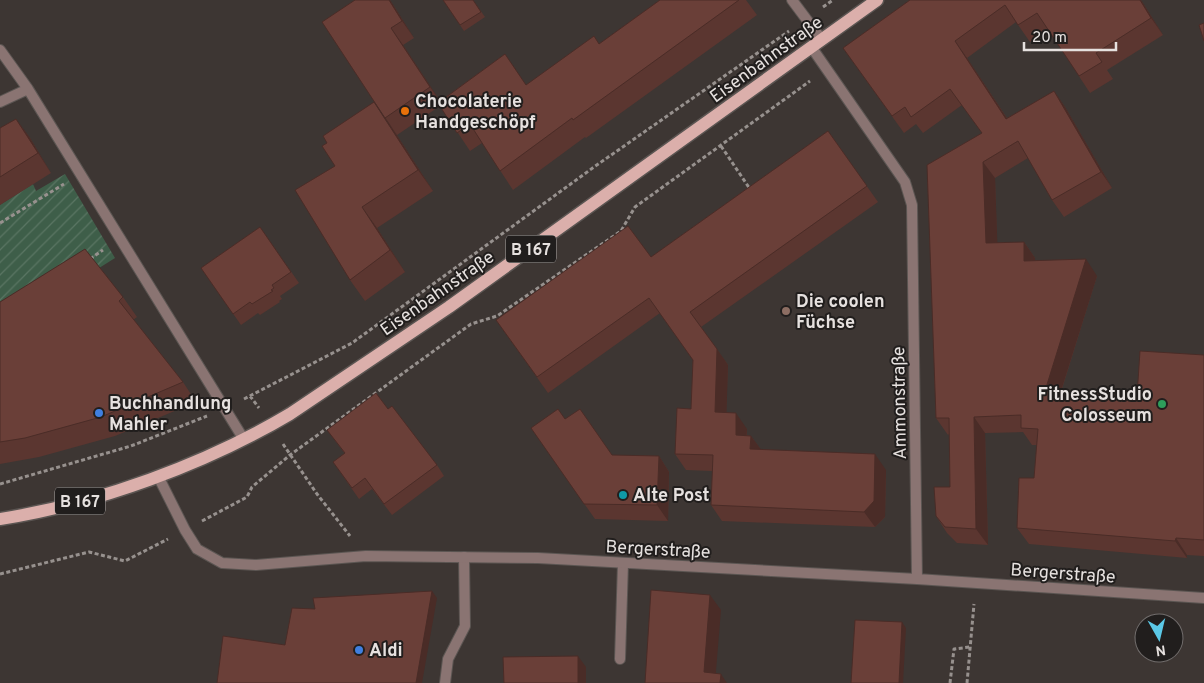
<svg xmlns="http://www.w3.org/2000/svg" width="1204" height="683" viewBox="0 0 1204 683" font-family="Overpass,sans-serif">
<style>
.garden{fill:url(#garden-furrows)}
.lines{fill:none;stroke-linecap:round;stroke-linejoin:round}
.service-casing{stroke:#5b5552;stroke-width:12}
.minor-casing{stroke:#5b5552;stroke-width:12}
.primary-casing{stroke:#5b5552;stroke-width:15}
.path{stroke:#97918e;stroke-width:3;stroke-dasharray:4 2.5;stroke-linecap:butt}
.service{stroke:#8a7472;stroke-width:10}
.minor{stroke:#8a7472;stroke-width:10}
.primary{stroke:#dbafab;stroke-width:12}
.wall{fill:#5b3630}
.shaded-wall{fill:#4a2c27}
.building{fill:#6a3f38;stroke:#4a2c27}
.food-dot{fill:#e8710a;stroke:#211e1d;stroke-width:2}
.education-dot{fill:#8d6e63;stroke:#211e1d;stroke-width:2}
.leisure-dot{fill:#2e9e5b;stroke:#211e1d;stroke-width:2}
.shop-dot{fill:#3f7fe0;stroke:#211e1d;stroke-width:2}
.culture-dot{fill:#0f9aa8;stroke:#211e1d;stroke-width:2}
.labels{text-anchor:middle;stroke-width:4;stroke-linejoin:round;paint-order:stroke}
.shield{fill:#211e1d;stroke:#aba6a5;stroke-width:1}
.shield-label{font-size:16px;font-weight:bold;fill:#e6e1df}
.street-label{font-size:18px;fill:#e6e1df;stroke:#211e1d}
.poi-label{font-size:18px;font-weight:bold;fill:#e6e1df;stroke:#211e1d;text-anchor:start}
</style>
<defs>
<pattern id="garden-furrows" width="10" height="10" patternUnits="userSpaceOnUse" patternTransform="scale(1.25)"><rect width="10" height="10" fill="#3e5e49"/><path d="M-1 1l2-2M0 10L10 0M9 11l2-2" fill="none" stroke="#5a7563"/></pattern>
</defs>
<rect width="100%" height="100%" fill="#3d3633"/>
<path class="garden" d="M65,174l50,84 -105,66 -10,-15v-104l33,-21 3,7z"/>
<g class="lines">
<g class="service-casing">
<path id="service" d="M792,0l30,40
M0,50l28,39 215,349
M0,102l28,-13
M620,659l3,-96
M445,683l3,-24 17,-33 -1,-69"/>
</g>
<g class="minor-casing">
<path id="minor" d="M812,48l93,134 7,23 5,374
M158,476l27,54 12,19 25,14 34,2 110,-9 172,2 379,21 287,19"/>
</g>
<g class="primary-casing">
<path id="primary" d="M0,519c97,-15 206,-55 290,-105l159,-107 428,-307"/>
</g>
<path class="path" d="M823,7l10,-7
M721,146l29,43
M0,223l64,-39
M90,259l13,-9
M250,396l9,12
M244,399l108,-56 242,-176 195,-136
M283,444l34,50 33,42
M0,484l131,-38 76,-30
M202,521l45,-24 5,-10 38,-32 181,-131 26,-8 124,-85 14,-24 175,-126
M0,574l89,-22 36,9 43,-22
M950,683l4,-34 16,-2
M967,683l7,-79"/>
<use href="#service" class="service"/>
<use href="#minor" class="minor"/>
<use href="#primary" class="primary"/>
</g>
<path class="wall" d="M355,0h35l24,38 -11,7 37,56 65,-47 21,31 73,-41 61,-44h86l11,15 -171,123 -1,-1 -72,53 -31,-47 -12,8 -30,-45 -43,29 -12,-17z
M443,0h30l12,17 -21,14z
M910,0h231l22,35 -56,35 6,9 -23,14 -42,-64 -18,13 -14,-20 -49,36 40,60 47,-27 11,16 47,81 -48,29 -12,-17 -24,-42 -33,20 2,65 27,-1 11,16v3l62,15 -36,116 76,4 67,-41v201l-17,-1v3l-158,-14 -12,-16 17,-50 3,-33h-5l-9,-13 -38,1 3,112 -31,-2 -10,-10 -11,-17 14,-29 -1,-53 -1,1 -12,-17 46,-285 -20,-28 -39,28 -7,-9 -12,9 -61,-85z
M16,119l14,19 21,35 -51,32v-77z
M389,123l44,68 -56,37 28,44 -40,29 -15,-21 -15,-114z
M828,131l50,71 -177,125 27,38 -2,48 21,16v6l4,1 10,14 125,20 -1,47 -10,10 -153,-6 -11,-16 2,-34 -27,-1 -11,-16 16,-45 2,-49 -33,-47 -112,80 -52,-73 155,-63z
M260,227l39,56 -19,13 2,3 -3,2 1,1 -20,13 -2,-2 -17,12 -40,-57z
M123,297l14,20 -4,3 50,62 13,20 -81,34 -76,21 -39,7v-162z
M388,409l49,56 7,11 -52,39 -20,-26 -13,10 -26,-37 12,-8 -18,-24z
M565,419l47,36 47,1 10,16 -1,49 -73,-2 -64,-91z"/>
<path class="shaded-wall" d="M389,0h1l24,38 -12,-17z
M1140,0h1l22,35 -12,-17z
M391,28l12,17 39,59 -12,-17z
M955,41l12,17 51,77 -12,-16z
M1054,91l11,16 47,81 -11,-16z
M374,102l15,21 44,68 -15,-21z
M16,119l14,19 21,35 -13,-20z
M983,162l12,16 3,82 -12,-17z
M362,207l15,21 28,44 -15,-22z
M1024,242l11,16 1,20 -12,-17z
M1086,259l11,17 -41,131 -11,-16z
M717,349l11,16 -2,63 -11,-16z
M736,413l11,16 -1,21 -10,-15z
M974,417l11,16 3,112 -12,-16z
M751,436l11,15 -12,-2z
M875,454l11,16 -1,47 -10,10 -11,-15z
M659,456l10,16 -1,49 -11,-16z
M1176,538l11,17v3l-12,-17z
M432,591l5,7 -15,85h-6z
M710,595l11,15 -6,73 -11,-11z
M902,622l4,6 -3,55h-4z
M578,656l8,11v16h-8z
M721,674l6,9h-7z"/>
<path class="building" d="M355,0h34l13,21 -11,7 39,59 -45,31 -63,-96z
M443,0h30l8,12 -21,13z
M660,0h79l-166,120 -1,-2 -72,53 -30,-47 -13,9 -19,-30 67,-49 21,31 68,-49 5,8z
M910,0h230l11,18 -55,35 6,9 -23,14 -42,-63 -19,12 -13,-20 -50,36 51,78 48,-28 47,81 -49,28 -34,-59 -35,21 3,81 38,-1v19l62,-2 -41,132 92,5 3,-45 64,4v185l-28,-2 -1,3 -158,-13 2,-50h15l4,-49 -17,-1v-13l-47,2 2,112 -31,-2 -9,-11 -2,-29h16l-1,-69h-13l-9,-253 55,-32 -32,-44 -39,28 -6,-10 -13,9 -49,-68z
M1204,23v18l-5,-16z
M374,102l44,68 -56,37 28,43 -40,30 -55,-90 40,-24 -13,-20 5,-3 -4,-7z
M16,119l22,34 -38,24v-49z
M828,131l39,55 -177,126 27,37 -2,63 21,1v22l15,1 -1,13 125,5 -1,47 -10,11 -153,-7 2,-50 -38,-1 2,-46 14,1 2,-49 -44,-62 -112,79 -41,-57 132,-94 23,31z
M260,227l31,45 -19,13 2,3 -3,2 2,1 -21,13 -2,-2 -17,12 -32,-46z
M85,249l38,48 -4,4 64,81 -82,35 -76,21 -25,4v-140z
M376,393l12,16 4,-3 45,59 -53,39 -19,-26 -13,10 -19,-26 12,-9 -18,-23z
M558,409l7,10 15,-10 32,46 47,1 -2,49 -73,-1 -53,-76z
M651,590l59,5 -6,77 17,2 -1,9h-75z
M432,591l-16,92h-199l6,-47 62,9 7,-37 23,1 -2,-11z
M855,620l47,2 -3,61h-48z
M578,656v27h-74l-1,-26z"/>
<circle class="food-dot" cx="405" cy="111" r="5"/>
<circle class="education-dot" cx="786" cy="311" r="5"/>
<circle class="leisure-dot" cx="1162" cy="404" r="5"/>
<g class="shop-dot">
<circle cx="99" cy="413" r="5"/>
<circle cx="359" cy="650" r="5"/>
</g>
<circle class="culture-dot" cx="623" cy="495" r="5"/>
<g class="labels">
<g class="shield">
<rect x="506" y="235.5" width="50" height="27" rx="4"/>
<rect x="55" y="487.5" width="50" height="27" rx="4"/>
</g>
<g class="shield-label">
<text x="531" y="255">B 167</text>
<text x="80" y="507">B 167</text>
</g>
<g class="street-label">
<text transform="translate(766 59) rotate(-36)" y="6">Eisenbahnstraße</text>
<text transform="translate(437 293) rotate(-35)" y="6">Eisenbahnstraße</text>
<text transform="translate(899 403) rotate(-91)" y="6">Ammonstraße</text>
<text transform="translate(658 549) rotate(3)" y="6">Bergerstraße</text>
<text transform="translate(1063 573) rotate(4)" y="6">Bergerstraße</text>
</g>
<g class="poi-label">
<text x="415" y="107">Chocolaterie<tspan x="415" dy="21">Handgeschöpf</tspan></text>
<text x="796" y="307">Die coolen<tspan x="796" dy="21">Füchse</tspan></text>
<text x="1152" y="400" text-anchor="end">FitnessStudio<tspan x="1152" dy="21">Colosseum</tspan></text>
<text x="109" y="409">Buchhandlung<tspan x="109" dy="21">Mahler</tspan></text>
<text x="633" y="501">Alte Post</text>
<text x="369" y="656">Aldi</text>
</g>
</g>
<g transform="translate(1159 638) rotate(172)"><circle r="24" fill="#211e1d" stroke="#706c6b"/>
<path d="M0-4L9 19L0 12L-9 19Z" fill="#5bc8e6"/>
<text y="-8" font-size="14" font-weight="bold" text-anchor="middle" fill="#e6e1df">N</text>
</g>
<path d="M1024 42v8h92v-8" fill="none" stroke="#e6e1df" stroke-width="2.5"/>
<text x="1032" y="42" font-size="15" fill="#e6e1df" stroke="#211e1d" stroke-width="4" paint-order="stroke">20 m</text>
</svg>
